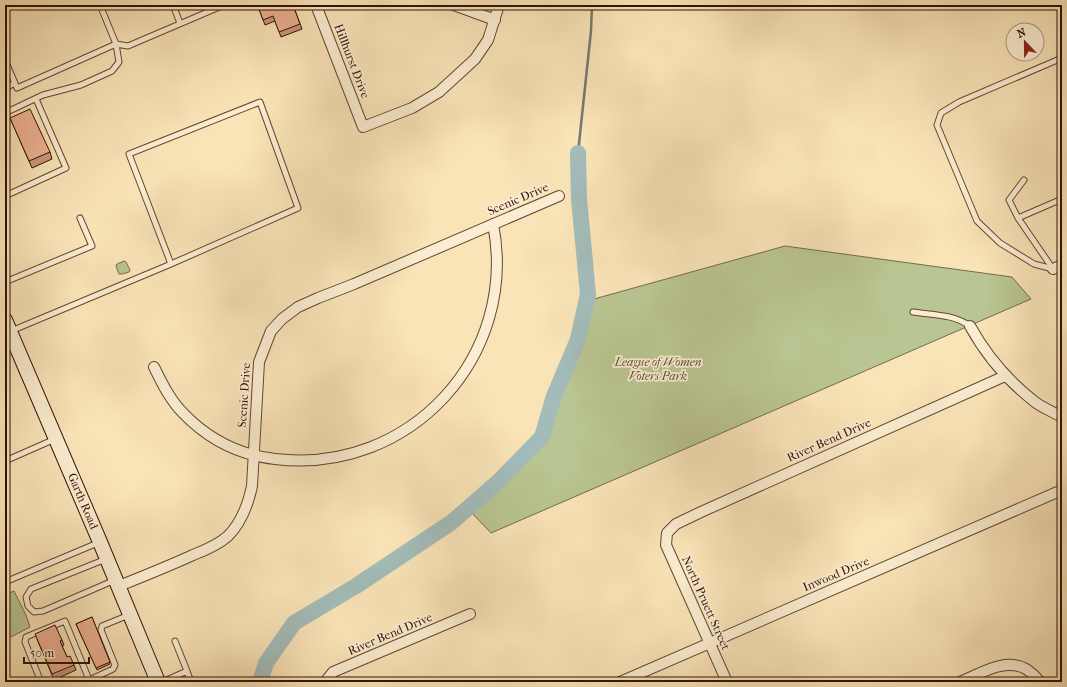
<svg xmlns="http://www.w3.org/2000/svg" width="1067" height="687" viewBox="0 0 1067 687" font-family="'IM FELL French Canon',serif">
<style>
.green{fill:#b9c592;stroke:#756b4b}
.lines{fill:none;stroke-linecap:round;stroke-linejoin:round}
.stream{stroke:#757871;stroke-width:2.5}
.river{stroke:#a3bcba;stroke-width:16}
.service-casing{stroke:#634631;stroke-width:7}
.minor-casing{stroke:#634631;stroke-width:12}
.secondary-casing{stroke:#311104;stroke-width:16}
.service{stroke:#fbedd1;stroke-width:5}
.minor{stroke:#fbedd1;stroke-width:10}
.secondary{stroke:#fbedd1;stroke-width:14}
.wall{fill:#cb977e;stroke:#311104}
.building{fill:#ecb092;stroke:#311104}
.labels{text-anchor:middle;stroke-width:3.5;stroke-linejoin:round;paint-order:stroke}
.street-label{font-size:12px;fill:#311104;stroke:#fbedd1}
.park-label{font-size:12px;font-style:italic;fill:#615036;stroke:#fbedd1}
</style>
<rect width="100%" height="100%" fill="#f9e4b8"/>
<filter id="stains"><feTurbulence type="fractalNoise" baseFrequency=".005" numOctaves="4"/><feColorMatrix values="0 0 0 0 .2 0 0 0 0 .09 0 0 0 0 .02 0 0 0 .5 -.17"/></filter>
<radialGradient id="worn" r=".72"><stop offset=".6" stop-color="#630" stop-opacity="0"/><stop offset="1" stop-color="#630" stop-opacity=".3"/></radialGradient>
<path class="green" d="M785,246l227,31 19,22 -540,234 -20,-21 70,-65 53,-148z
M124,261l2,1 4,8 -1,2 -7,2h-3l-3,-8 1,-2z
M14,591l12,24 4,12 -25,13v-45z"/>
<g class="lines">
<path class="stream" d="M578,153l13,-122 1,-26"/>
<path class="river" d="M260,682l6,-19 28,-40 62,-37 96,-64 47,-41 43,-44 12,-41 24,-57 10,-45 -9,-95 -1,-46"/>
<g class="service-casing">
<path id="service" d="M100,5l16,39 12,2 96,-41
M173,5l7,18
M5,60l12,28 99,-44 3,18 -7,9 -31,14 -38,10 -38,18
M5,88l10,-5
M260,102l38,106 -127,56 -42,-110z
M1024,180l-15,20 9,18 35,51
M5,196l61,-28 -30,-69
M1018,218l44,-19
M1053,269l-19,-5 -34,-21 -23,-22 -40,-96 4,-12 18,-11 103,-44
M5,282l87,-36 -12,-28
M913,312c20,3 40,2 57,14
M11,331l160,-67
M5,461l50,-22
M106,559l-75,30 -5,8 2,9 6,6 9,-1 72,-31
M5,582l95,-40
M175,641l12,30
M41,682l-16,-40 1,-5 39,-16 25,61
M85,682l28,-13 2,-4 -14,-35 1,-4 27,-11
M162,682l25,-11 4,11"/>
</g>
<g class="minor-casing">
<path id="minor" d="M316,5l47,122 49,-19 27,-16 36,-33 13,-19 11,-35
M454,5l41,15
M1053,269l9,-4
M970,326c16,29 38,55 65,76 8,6 18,10 27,15
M154,367c8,16 16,33 29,46 25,26 56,42 92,46 135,16 244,-103 218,-235
M119,586c25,-10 50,-20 74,-31 13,-5 25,-10 35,-19 14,-14 20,-31 24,-50l7,-124 12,-31 11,-12 16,-12 20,-9 36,-14 205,-88
M325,682l8,-10 137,-58
M620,682l442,-192
M727,682l-61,-137 1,-12 9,-9 25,-12 304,-136
M960,682c20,-8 45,-25 66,-13 5,3 10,8 14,13"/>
</g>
<g class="secondary-casing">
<path id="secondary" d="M5,320l95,222 58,140"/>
</g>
<use href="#service" class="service"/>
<use href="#minor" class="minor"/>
<use href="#secondary" class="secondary"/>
</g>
<path class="wall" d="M293,5l9,24 -21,8 -6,-16 -10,4 -6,-16h11z
M10,118l40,34 2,7 -20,9z
M92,617l18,47 -13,6 -21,-46z
M37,639l25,1 2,5 -2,1 5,11 7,8 2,5 -22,10z"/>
<path class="building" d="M269,5l1,4 11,-4h12l7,19 -21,8 -6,-16 -10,4 -4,-11z
M30,109l20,43 -21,9 -19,-43z
M92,617l18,45 -14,6 -20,-44z
M55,625l7,15 -2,1 7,16 3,-1 4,9 -22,9 -17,-40z"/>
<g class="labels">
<g class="street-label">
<text transform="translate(352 61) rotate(69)" y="4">Hillhurst Drive</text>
<text transform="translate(518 199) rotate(-23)" y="4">Scenic Drive</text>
<text transform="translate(244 395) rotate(-86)" y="4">Scenic Drive</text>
<text transform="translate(829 440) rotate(-24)" y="4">River Bend Drive</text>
<text transform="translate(83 501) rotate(67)" y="4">Garth Road</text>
<text transform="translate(836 574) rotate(-23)" y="4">Inwood Drive</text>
<text transform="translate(706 603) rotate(66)" y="4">North Pruett Street</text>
<text transform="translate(390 634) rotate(-23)" y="4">River Bend Drive</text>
</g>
<g class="park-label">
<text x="658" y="366">League of Women<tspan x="658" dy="14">Voters Park</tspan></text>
</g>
</g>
<rect width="1067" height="687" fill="none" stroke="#f9e4b8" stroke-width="20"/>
<rect x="6" y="6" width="1055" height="675" fill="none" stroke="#311104" stroke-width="2"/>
<rect x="10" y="10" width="1047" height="667" fill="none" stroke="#311104"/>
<g transform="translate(1025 42) rotate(338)"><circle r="19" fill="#fbedd1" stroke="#aa957f"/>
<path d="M0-3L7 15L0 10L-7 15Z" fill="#8f2418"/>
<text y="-6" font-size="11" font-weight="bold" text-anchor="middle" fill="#311104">N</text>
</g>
<path d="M24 657v6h65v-6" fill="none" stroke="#311104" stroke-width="2"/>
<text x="30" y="657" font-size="12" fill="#311104" stroke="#fbedd1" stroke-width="3" paint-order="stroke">50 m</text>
<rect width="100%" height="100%" filter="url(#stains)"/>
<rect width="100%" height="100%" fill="url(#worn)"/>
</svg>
